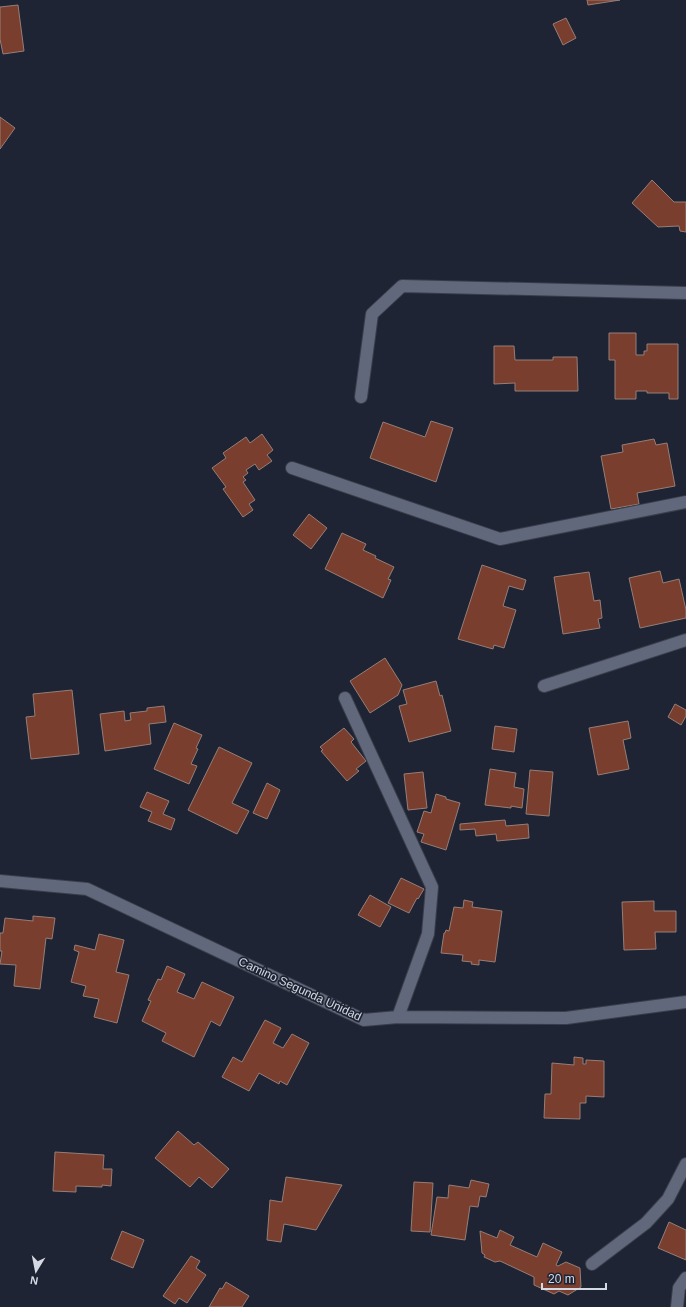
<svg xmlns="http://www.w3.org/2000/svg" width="686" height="1307" viewBox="0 0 686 1307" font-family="Arial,sans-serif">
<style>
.building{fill:#7a3e2e;stroke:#957e78}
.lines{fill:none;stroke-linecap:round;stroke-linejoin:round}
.minor-casing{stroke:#393e4a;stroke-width:14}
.minor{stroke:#61687b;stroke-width:12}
.labels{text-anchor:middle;stroke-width:3.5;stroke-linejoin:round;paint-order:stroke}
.street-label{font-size:12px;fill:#d4d9e3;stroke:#1e2433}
</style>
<rect width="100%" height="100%" fill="#1e2433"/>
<path class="building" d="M587,0h33l-32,5z
M18,5l6,46 -21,3 -3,-15v-32z
M566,18l10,20 -13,7 -10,-21z
M0,117l15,11 -15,21z
M652,180l22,22h12v30l-6,-1 -1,-5 -21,1 -26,-24z
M609,333h27v22h8v-4h3v-7h31v55h-9v-6h-22v-2h-11v8h-21v-39h-6z
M494,346h20l1,14h38v-3h24l1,34h-63v-8l-21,1z
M431,421l22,7 -17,54 -66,-24 13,-36 42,15z
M262,434l11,16 -6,5 5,6 -13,9 -4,-6 -9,6 2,3 -5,4 3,3 -3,2 12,18 -6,4 4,6 -10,7 -20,-28 3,-2 -14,-19 14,-10 -3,-5 23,-16 4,6z
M654,439l2,6 11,-2 8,43 -38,7 2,11 -28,5 -10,-53 22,-4 -1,-7z
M309,514l18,14 -16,21 -18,-14z
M342,533l24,11 -3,6 13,6 -1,2 19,9 -6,12 3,1 -8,18 -58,-29z
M482,565l44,15 -3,10 -14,-4 -6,20 13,4 -12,38 -10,-3 -1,4 -35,-10z
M660,571l3,12 16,-4 7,31v8l-46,10 -11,-50z
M589,572l5,29 6,-1 2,18 -4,1 2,9 -37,6 -9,-57z
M385,658l17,27 -4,10 -28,18 -20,-32z
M436,681l4,15 2,-1 9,36 -42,11 -10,-36 8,-2 -4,-14z
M72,690l7,64 -48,5 -5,-42 9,-1 -2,-22z
M675,704l11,6v6l-5,9 -13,-8z
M164,706l2,16 -17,2 2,20 -46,7 -5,-37 24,-3 1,10 6,-1 -1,-7 17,-2v-3z
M628,721l3,17 -8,2 6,29 -31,6 -9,-47z
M174,723l28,12 -6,13 2,1 -7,15 6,2 -8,18 -35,-15z
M495,726l22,3 -3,23 -22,-3z
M344,728l10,11 -3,3 15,19 -10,8 3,2 -12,10 -26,-30 2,-1 -3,-3z
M219,747l33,16 -20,40 17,8 -12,23 -49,-24z
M490,769l26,4 -2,14 10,2 -2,19 -11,-2v2l-26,-3z
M530,770l23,2 -4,44 -23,-2z
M423,772l4,36 -19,2 -4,-36z
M267,783l13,7 -13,29 -14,-6z
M147,792l22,9 -6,13 12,5 -4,11 -23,-9 4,-9 -12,-5z
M436,794l10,3v2l14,4 -14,47 -25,-8 3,-8 -7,-2 7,-21 7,2z
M505,820l1,6 22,-2 1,14 -32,3 -1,-7 -20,2 -1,-7 -15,1v-6z
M401,878l23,11 -6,10 -1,-1 -8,15 -21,-10z
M370,895l21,12 -11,20 -22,-12z
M464,900l9,2 -1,5 30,4 -7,51 -16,-2v5l-8,-1 1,-2 -10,-1 1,-6 -22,-2 3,-20h1l1,-3 3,1 5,-24 9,1z
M654,901v10h22v21h-21l1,17 -32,1 -2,-48z
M33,916l22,2 -3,21 -6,-1 -6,51 -26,-3 2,-21 -16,-1 2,-13h-2v-18h3l2,-15 28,3z
M99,934l25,6 -8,32 13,3 -12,48 -23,-6 5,-18 -16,-3 3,-10 -15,-4 8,-30 -5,-2 1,-5 20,5z
M167,966l18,8 -8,18 17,7 8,-17 32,15 -14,29 -9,-5 -17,36 -32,-16 4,-8 -24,-12 9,-20 -3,-1 10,-21 3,1z
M265,1020l16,8 -8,15 10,5 9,-14 17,9 -22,42 -7,-4 -1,3 -20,-11 -10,18 -27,-14 11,-20 9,5z
M574,1057l9,1v6h3v-4l18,1v36l-18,-1v7h-6v16l-36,-1 1,-24h6l1,-31 22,2z
M178,1131l16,14 4,-3 31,27 -17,19 -13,-11 -9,10 -35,-29z
M55,1152l49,3 -1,14h9l-1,17 -9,-1v2l-26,-1v6l-23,-1z
M286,1177l56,8 -26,45 -32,-6 -3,18 -14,-2 3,-40 12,2z
M471,1180l18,4 -3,13 -6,-1 -2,11 -8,-1 -5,34 -34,-5 6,-38 11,1 1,-13 20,3z
M414,1182l19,1 -3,49 -19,-1z
M669,1222l17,8v30l-28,-12z
M500,1230l14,7 -4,8 27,12 6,-14 19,9 -6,13 2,1 8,-4 14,6 1,19 -13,8 -9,-4 -5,3 -20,-9v-8l-34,-16 -5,1 -11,-5 1,-2 -3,-2 -2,-22 17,7z
M122,1231l22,9 -11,28 -22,-9z
M191,1256l9,5 -4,7 10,7 -19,28 -8,-5 -4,6 -12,-8z
M226,1282l23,14 -7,11h-33l11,-19 2,1z"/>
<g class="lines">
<g class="minor-casing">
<path id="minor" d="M361,397l11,-83 30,-28 284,7
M292,468l208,71 186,-37
M544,686l142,-46
M345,698l87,189 -4,47 -30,83
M0,881l87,8 277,131 34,-3 168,1 120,-16
M592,1264l54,-41 22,-24 18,-35
M677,1307l2,-19 7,-10"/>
</g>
<use href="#minor" class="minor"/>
</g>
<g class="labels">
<g class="street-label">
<text transform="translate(300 989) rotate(25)" y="4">Camino Segunda Unidad</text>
</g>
</g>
<g transform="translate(36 1271) rotate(190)" stroke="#1e2433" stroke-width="3" paint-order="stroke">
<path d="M0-3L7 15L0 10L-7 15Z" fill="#d4d9e3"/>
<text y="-6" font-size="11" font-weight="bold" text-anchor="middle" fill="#d4d9e3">N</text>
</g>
<path d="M542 1283v6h64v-6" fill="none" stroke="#d4d9e3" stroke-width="2"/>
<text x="548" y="1283" font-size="12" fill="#d4d9e3" stroke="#1e2433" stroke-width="3" paint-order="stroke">20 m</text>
</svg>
